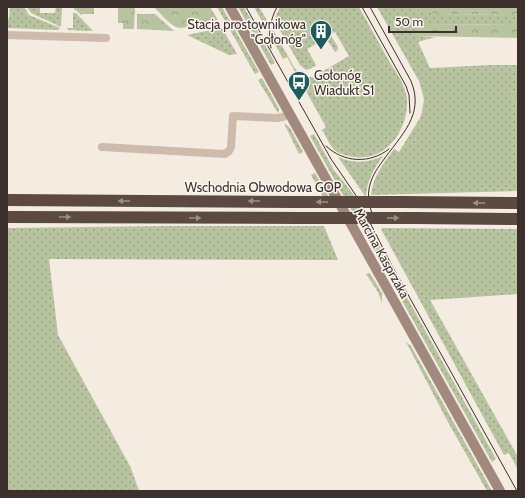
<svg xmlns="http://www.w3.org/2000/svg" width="525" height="498" viewBox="0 0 525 498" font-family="Cabin,sans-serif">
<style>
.grass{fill:url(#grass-dots)}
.forest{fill:url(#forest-crowns)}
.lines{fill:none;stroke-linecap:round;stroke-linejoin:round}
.street{stroke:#cdbbac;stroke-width:8}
.secondary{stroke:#a18a7d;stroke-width:10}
.highway{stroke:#5c4a42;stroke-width:12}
.tram{stroke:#3b302b;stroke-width:1}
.highway-bridge{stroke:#5c4a42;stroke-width:12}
.oneway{fill:#9c8e87}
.labels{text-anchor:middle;stroke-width:3;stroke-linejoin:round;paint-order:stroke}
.poi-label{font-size:13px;fill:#3b302b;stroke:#fbf5ee;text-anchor:end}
.street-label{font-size:13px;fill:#3b302b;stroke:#fbf5ee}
</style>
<defs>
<pattern id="grass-dots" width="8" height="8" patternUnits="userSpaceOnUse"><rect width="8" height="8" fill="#b8c4a0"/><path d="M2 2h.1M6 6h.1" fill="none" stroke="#97a083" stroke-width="1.8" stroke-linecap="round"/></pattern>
<pattern id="forest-crowns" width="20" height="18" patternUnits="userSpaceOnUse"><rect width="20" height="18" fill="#b8c4a0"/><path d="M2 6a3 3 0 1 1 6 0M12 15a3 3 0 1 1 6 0" fill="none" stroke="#97a083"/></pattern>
</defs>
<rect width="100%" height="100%" fill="#f4ebe1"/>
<path class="grass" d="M10,7h14l5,8 31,13 -2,2 -51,-2v-7l2,-2z
M27,7h13v6h15l1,-6h6l-1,20 -30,-14z
M217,7h5l37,65 -4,2z
M238,7h6l31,56 -4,2z
M254,7h5l9,15 -1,8z
M280,7h79c10,18 20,36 30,54 7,11 17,25 18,38 2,32 -23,66 -58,57 -5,-1 -13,-3 -16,-8 -5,-5 -7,-13 -11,-18l4,-3 -39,-70 -4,2 -11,-20v-11l22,39c4,6 11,11 19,10l36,-21 -14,-24 -5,2 8,13 -1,4 -2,1 -9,-14 -19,11 9,16 -6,4 -4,1 -6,-5 -26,-45z
M377,7h31l30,7 80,1v10l-85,-1 -16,12 18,1 -17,5 12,26 61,-3h27v26l-8,1 4,9 4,1v89l-147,4c2,-19 13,-32 23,-46l5,3 21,-34 2,-6 2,-13 -5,-18z
M73,13h3l17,18 -25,-1 -1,-2h6z
M222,28l15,26 -8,1 -42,-20z
M262,78l17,31 -1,4 -20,-33z
M284,123l6,5 13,24 -4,2z
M314,134l20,36 19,24 46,89 97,176 -4,3 -182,-326z
M383,156c-9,13 -16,24 -17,40h-1l-27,-39c15,7 30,6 45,-1z
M315,173l14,24 -4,3 -14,-25z
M166,226h158l14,34 -289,-1 9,76 73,133 8,23h-132v-263z
M383,228l135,1v65l-88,6 88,157v13l-9,-17 -5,2 -123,-226z
M369,273l2,2 11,18v10l-4,-11 -12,-18z
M406,342l5,4 81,145h-5l-38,-67z"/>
<path class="forest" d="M74,7h20v7h-11l-2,1 -5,-5h-2z
M118,7h17l-1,22h-11v-6h-5z
M154,7h56l8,13c-9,3 -34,10 -42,7 -8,-4 -15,-13 -22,-20z
M408,7h110v8l-80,-1 -30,-6z
M137,14h18l19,17 -37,-2z
M433,24l85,1v13l-101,-2v-8z
M518,91v11l-4,-1 -4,-9z"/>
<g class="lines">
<path class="street" d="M7,35l99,3
M102,147l123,7 4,-3 2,-4 2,-31 44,2 6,-1 7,-4"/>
<path class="secondary" d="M230,7l270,484"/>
<path class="highway" d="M7,200l286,2
M403,202l115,1
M7,217l291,1
M415,218l103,1"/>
<path class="tram" d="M246,7l85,152 26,38 34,67 126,227
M362,7l44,79 3,9 1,18
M370,7l41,74c14,34 -10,54 -29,81 -6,8 -11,16 -13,27 -2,11 2,22 6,33
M271,48c-3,-15 -1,-28 6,-41
M326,146c18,17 44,18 63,3"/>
<path class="highway-bridge" d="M293,202h110
M298,218h117"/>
</g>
<defs><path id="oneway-solid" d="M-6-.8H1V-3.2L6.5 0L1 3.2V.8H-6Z"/></defs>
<g class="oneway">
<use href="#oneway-solid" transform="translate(124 201) rotate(-180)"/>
<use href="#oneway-solid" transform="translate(254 201) rotate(-180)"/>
<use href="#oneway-solid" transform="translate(322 202) rotate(-180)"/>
<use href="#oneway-solid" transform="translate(479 203) rotate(-180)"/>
<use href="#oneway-solid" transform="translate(65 217)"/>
<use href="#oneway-solid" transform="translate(195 218)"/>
<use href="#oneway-solid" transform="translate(393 218)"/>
</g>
<defs>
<g id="building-pin" transform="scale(1.15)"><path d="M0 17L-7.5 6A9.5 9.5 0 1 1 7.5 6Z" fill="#1f5a5e" stroke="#fbf5ee"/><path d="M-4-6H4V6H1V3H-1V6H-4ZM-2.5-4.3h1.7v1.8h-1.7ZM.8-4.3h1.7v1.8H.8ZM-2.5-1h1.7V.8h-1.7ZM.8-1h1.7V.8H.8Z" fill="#fff"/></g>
<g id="bus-pin" transform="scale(1.15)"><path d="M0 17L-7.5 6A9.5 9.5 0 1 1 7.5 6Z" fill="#1f5a5e" stroke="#fbf5ee"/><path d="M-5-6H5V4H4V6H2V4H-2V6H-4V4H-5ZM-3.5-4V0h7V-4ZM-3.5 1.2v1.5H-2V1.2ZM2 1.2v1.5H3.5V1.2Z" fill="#fff"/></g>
</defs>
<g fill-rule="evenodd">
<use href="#building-pin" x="321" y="31"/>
<use href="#bus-pin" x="299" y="82"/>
</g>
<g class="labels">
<g class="poi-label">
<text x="306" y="29">Stacja prostownikowa<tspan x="306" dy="15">"Gołonóg"</tspan></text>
<text x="314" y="80" text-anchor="start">Gołonóg<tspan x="314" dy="15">Wiadukt S1</tspan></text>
</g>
<g class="street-label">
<text x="263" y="192">Wschodnia Obwodowa GOP</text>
<text transform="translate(382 253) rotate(61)" y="5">Marcina Kasprzaka</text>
</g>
</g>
<rect width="525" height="498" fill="none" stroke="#3b302b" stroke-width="16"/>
<path d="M389 26v6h67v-6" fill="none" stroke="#3b302b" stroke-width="2"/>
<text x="395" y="26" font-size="12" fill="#3b302b" stroke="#fbf5ee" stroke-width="3" paint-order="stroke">50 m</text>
</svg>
